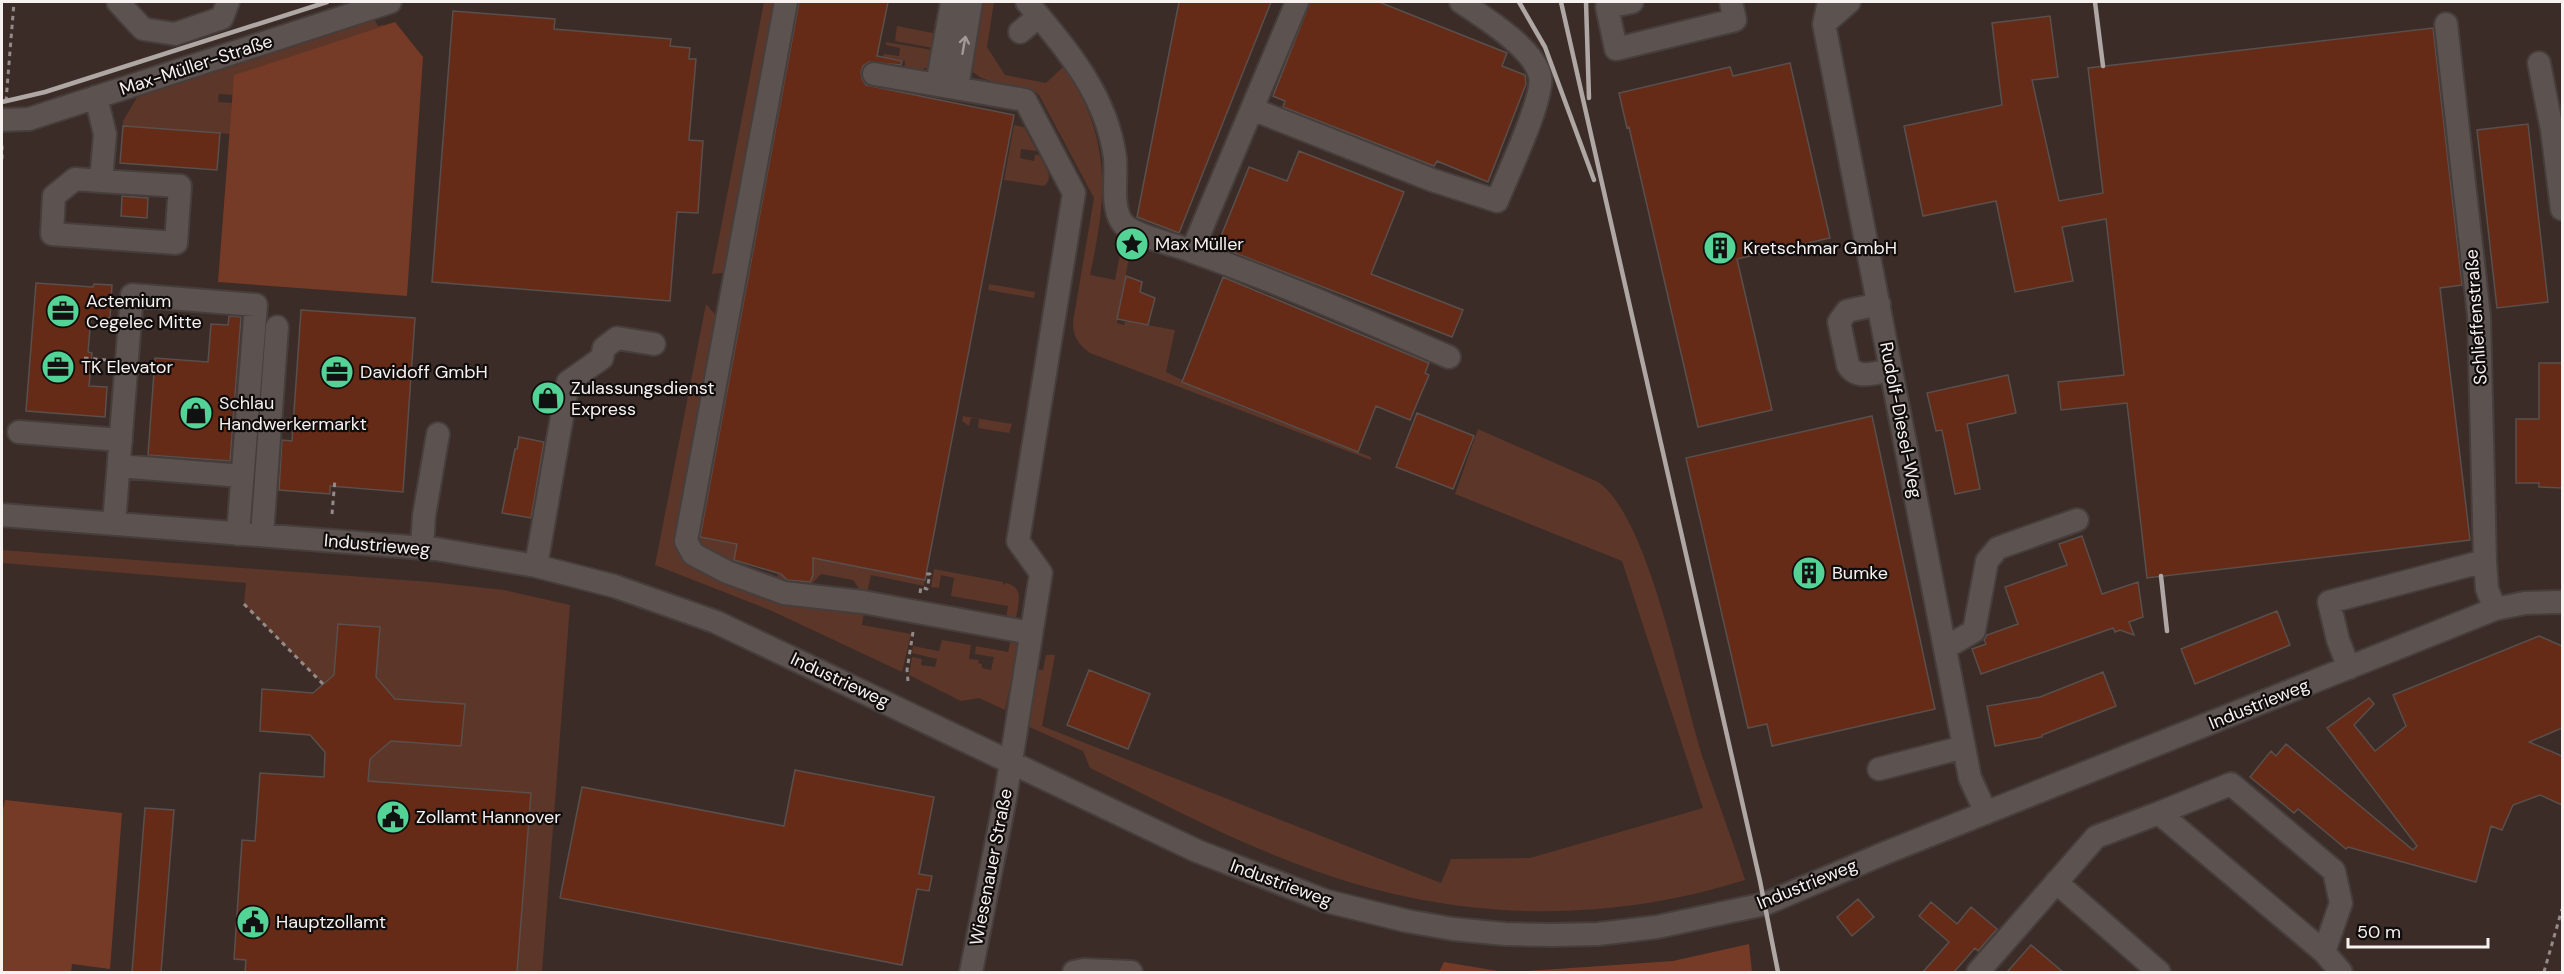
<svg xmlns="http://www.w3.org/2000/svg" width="2564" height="974" viewBox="0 0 2564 974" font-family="'DM Sans',sans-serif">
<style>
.built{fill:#3b2c27}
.green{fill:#5c3629}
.forest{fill:#763b26}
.building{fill:#652b17;stroke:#594f4c;stroke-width:1.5}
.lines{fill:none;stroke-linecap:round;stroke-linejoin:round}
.minor-casing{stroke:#463e3c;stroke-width:26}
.path{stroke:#938b89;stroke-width:3;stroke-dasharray:4.5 4.5;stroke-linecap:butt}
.minor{stroke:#5c524f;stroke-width:22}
.rail{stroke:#aea7a4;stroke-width:4.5}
.oneway{stroke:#a29a97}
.labels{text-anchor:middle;stroke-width:4.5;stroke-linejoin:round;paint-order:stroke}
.street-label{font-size:18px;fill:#f7f1ef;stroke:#110d0c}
.poi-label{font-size:18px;fill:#f7f1ef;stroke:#110d0c;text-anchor:start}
</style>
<rect width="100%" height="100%" fill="#2c2320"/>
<path class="built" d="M2,2h2560v970h-2560z"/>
<path class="green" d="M764,2h16l-49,270 -19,2z
M939,2h8l-9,47 -43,-8 2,-15 36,7z
M978,2h16l-7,45 18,28 41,8 19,-18c46,77 43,126 25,210l25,5 7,-36 10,-3 -15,82 7,2 1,-4 50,9 -9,42 51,25 154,60v3l-281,-107c-12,-9 -17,-16 -17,-31l21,-124 -55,-103c-19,-17 -55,-5 -70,-28z
M374,19l4,7 11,-2 -154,51 -2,20 -14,-1 -1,8 14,1 -2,31 -107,-8v-5l16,-27z
M886,42l52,9 -7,20 -5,2 1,-5h-3l-1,6 -19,-3 1,-10 -14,-3 -2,10 -8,-1 3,-13 15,2 1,-8 -14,-3z
M1014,125l10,2 13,24 -16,-2 -1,9 14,3 1,-6h4c6,11 16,22 5,31l-40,-6z
M989,284l46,8 -1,6 -46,-8z
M706,304l16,18 -46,223 188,66 -2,14 49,9 -9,38 -130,-61 -117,-46z
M963,416l49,8 -3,9 -31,-5 1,-9 -8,-1 -2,8 -7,-5z
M1478,429l120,53c52,35 85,218 107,282 13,38 28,77 40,116 -142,45 -292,41 -432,-10 -77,-27 -150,-67 -223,-102l-7,-17 -56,-25 11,-56h5l3,-15h9l-13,71 399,157 10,-24 79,-1 173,-50 -81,-247 -167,-67z
M700,537l37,7 -5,25 -34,-21z
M2,550l429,32 73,8 66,15 -28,367h-25l14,-178 -163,-13 2,-22 21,-18 70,4 4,-40 -70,-6 -19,-22 4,-50 -42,-3 -4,51 -11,9 -79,-80 2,-21 -244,-20z
M782,552l143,28 -1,6 -53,-11 -4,18 -3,3 -11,-16 -32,-6 -15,16 -31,-5 3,-11 5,1 3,8 21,2 6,-10 -1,-8z
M934,569l69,13v3l3,-2c19,4 12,21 10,35l-3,2 -7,-1 2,-13 -57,-10 3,-18 -13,-3 -2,13 -8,-1z
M1011,639l8,5 -14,66 -26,-12 -18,3 -52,-26 3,-18 10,2 -1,6 14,2 2,-8 -25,-6 1,-7 26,5 3,-11 29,5 -2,14 10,1 -1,3 4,1v4l9,2 3,-13 -19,-3 1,-8 32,6z"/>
<path class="forest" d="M395,22l28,35 -16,239 -189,-14 16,-207z
M5,800l117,13 -12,156 -38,-5 -1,8h-69v-158z
M1749,944l3,28h-240l161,-11z
M1444,962l60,10h-65z"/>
<path class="building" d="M799,2h89l-11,54 25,5 -1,4 -32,-3 -6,4 -2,6 1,7 4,6 148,30 -89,465 -112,-22v17l-3,7 -23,-2 -6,-6 -47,-14 3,-16 -37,-7z
M1179,2h92l-92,231 -42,-16z
M1310,2h69l128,51 -5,13 23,9 1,9 -38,98 -51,-21 -3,5 -151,-59 2,-6 -12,-5z
M453,11l102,8 -1,10 117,10 -1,7 20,2 -1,11h7l-7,81 14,1 -5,72 -21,-1 -7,89 -238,-19z
M2050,16l8,61 -26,3 27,121 44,-8 -15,-125 345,-40 29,257 -22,3 30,252 -323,38 -20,-175 -66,7 -3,-28 66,-7 -18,-156 -44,8 11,54 -58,11 -19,-91 -73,15 -19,-90 98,-21 -10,-82z
M1790,63l40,175 -93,21 35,151 -74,17 -69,-300 -2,1 -8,-35 111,-26 3,9z
M2528,124l20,178 -51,6 -20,-178z
M123,126l97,7 -3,37 -97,-7z
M1299,151l105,41 -33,82 92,36 -11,27 -235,-91 32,-79 38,14z
M122,196l26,2 -1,20 -26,-2z
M1126,276l16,6 -2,10 15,6 -7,27 -31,-6z
M1223,277l206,86 -4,10 4,2 -19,45 -34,-14 -18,46 -176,-70z
M36,283l57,4 1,-3 18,1 -2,33 -19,-1 -3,35 4,1 -3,33 18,1 -2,30 -79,-6z
M301,310l114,8 -12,174 -73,-6v8l-51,-4 3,-50 10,1z
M229,316l12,1 -11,144 -82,-6 7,-97 53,4 3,-38 17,1z
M2539,363h23v125l-23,-1v-4h-23v-64h23z
M2008,375l8,38 -49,11 13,65 -25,5 -13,-64 -6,1 -9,-38z
M1417,413l57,23 -21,53 -57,-22z
M1872,416l63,293 -163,37 -5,-22 -19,4 -62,-270z
M519,437l25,5 -13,76 -29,-5 13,-64h2z
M2082,536l20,58 36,-12 5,35 -14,5 5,13 -14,-5 -5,2 -2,-4 -132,46 -9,-25 14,-5 -2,-4 3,-5 31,-11 -13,-37 62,-22 -8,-21z
M2277,611l13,34 -95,39 -14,-35z
M338,624l42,3 -4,50 19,22 70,5 -4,42 -70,-5 -21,18 -2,22 163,12 -14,179h-272l1,-12 -12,-1 8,-119 13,1 5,-68 64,4 1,-25 -15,-17 -50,-4 2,-42 51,4 21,-18z
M2539,636l23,10v82l-33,14 33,14v49l-22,-10 -27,10 -11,25 -11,-4 -15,56 -128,-35 -2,2 -48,-40 -4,4 -44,-36 21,-26 5,5 10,-12 127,106 4,-4 -90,-118 42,-30 5,6 -20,21 21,26 31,-25 -13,-31z
M1089,670l61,24 -22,55 -61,-24z
M2103,672l13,34 -74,29v2l-47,9 -8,-40 53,-9z
M795,770l139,27 -15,77 13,2 -3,15 -12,-2 -15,76 -342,-67 22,-111 202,39z
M145,808l29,2 -13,162h-29z
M1858,899l16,18 -22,19 -15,-19z
M1931,902l26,22 14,-17 26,22 -19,22 -3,-3 -21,24h-31l26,-30 -30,-26z
M2031,945l32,27h-56z"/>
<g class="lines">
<g class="minor-casing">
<path id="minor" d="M118,2l25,27 32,5 47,-16 6,-16
M786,2l-100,539 7,13 34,18 57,21 79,9 168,31
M1027,2c39,46 80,93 88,156 2,20 -4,45 6,63 9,15 54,23 70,30 88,31 173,69 258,106
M1632,2l-25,5 9,42 119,-29 -4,-18
M1829,2l-5,22 146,754 16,35
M1824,24l25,-22
M2446,24l33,292 6,245 2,28 8,20
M1020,32l19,-16
M2539,63l13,67 10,79
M874,74l151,26 49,93 -56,348 23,32 -36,226 -34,173
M937,85l15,-83
M957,88l14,-86
M96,97l9,37 -4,47 79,5 -4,57 -124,-9 2,-38 21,-17 26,2
M1252,109l180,71 65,21c9,-23 48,-104 43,-125 -6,-28 -57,-59 -79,-74
M2,120l27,-1 361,-117
M1192,251l105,-249
M1879,304l-32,7 -8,11 9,43c9,16 28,7 43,5
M19,432l102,8
M119,466l123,10
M2,515l434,34 100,17 78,20 102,36 481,229 129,50 81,20 46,8 52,5 46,1 47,-1 59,-7 108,-23 120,-51 610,-244 30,-6 37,-1
M114,524l18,-229 124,10 -18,229
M262,535l15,-208
M422,548l2,-32 14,-82
M536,566l32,-184 34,-24 2,-10 13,-10 37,6
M1945,648l29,-17 13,-70 11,-13 79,-28
M2349,668l-11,-28 -9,-38 156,-41
M1879,769l85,-22
M2159,813l72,-29 103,87 7,32 -17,49
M2056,882l103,90
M1074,972l10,-2 47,2
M1978,972l118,-135 63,-24 165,139 17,20"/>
</g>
<path class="path" d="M6,101l8,-99
M2,159v-18
M84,358l22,2
M332,514l3,-35
M920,593l1,-6 6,2 3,-15h-4
M244,604l79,80
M908,681l-1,-11 6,-38
M2544,972l18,-63"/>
<use href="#minor" class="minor"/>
<path class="rail" d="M1519,2l26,45 49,133
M1561,2l199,879 18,91
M1586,2l3,96
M2095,2l8,64
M2,102l43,-10 282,-90
M2161,576l6,55"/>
</g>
<defs><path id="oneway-shaft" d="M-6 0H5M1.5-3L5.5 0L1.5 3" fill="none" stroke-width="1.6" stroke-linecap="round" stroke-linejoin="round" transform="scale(1.5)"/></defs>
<use class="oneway" href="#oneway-shaft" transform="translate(964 45) rotate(-80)"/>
<defs>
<g id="sight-disc" transform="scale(1.725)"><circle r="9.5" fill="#53d396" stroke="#110d0c"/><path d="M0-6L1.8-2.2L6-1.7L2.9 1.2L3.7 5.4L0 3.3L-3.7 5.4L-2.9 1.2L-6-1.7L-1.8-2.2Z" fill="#111"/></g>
<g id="building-disc" transform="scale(1.725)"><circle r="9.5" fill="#53d396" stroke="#110d0c"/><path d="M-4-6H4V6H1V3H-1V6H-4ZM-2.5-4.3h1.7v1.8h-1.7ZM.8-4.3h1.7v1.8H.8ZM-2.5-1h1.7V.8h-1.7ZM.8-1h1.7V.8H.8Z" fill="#111"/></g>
<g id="office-disc" transform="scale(1.725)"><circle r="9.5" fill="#53d396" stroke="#110d0c"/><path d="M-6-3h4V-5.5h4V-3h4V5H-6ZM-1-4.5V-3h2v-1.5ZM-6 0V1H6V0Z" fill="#111"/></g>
<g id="shop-disc" transform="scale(1.725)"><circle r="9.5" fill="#53d396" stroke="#110d0c"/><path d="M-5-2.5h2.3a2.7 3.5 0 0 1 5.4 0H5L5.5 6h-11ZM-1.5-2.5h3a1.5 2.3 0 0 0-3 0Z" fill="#111"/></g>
<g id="civic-disc" transform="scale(1.725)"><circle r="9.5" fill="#53d396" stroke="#110d0c"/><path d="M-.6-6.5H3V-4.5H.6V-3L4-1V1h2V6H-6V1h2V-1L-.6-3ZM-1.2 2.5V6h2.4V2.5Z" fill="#111"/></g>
</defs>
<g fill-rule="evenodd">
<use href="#sight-disc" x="1132" y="244"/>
<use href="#building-disc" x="1720" y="248"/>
<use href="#office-disc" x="63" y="311"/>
<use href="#office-disc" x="58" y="367"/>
<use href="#office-disc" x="337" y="372"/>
<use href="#shop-disc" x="548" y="398"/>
<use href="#shop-disc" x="196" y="413"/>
<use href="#building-disc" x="1809" y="573"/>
<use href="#civic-disc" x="393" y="817"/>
<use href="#civic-disc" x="253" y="922"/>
</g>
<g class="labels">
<g class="street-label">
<text transform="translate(196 65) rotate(-18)" y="6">Max-Müller-Straße</text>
<text transform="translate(2476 317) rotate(-94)" y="6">Schlieffenstraße</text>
<text transform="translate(1901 420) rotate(79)" y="6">Rudolf-Diesel-Weg</text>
<text transform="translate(377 545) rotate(5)" y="6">Industrieweg</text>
<text transform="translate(840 680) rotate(25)" y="6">Industrieweg</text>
<text transform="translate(2259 704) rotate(-22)" y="6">Industrieweg</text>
<text transform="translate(991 867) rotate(-79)" y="6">Wiesenauer Straße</text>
<text transform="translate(1281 883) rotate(20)" y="6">Industrieweg</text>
<text transform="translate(1807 884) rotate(-22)" y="6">Industrieweg</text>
</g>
<g class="poi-label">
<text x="1155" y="250">Max Müller</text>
<text x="1743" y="254">Kretschmar GmbH</text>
<text x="86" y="307">Actemium<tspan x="86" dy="21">Cegelec Mitte</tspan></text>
<text x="81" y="373">TK Elevator</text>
<text x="360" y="378">Davidoff GmbH</text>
<text x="571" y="394">Zulassungsdienst<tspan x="571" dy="21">Express</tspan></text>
<text x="219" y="409">Schlau<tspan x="219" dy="21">Handwerkermarkt</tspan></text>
<text x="1832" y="579">Bumke</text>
<text x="416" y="823">Zollamt Hannover</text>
<text x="276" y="928">Hauptzollamt</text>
</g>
</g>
<rect width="2564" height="974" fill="none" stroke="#f7f1ef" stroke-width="6"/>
<path d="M2348 938v9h140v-9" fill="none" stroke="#f7f1ef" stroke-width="3"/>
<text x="2357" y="938" font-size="18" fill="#f7f1ef" stroke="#110d0c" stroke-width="4.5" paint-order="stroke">50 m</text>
</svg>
